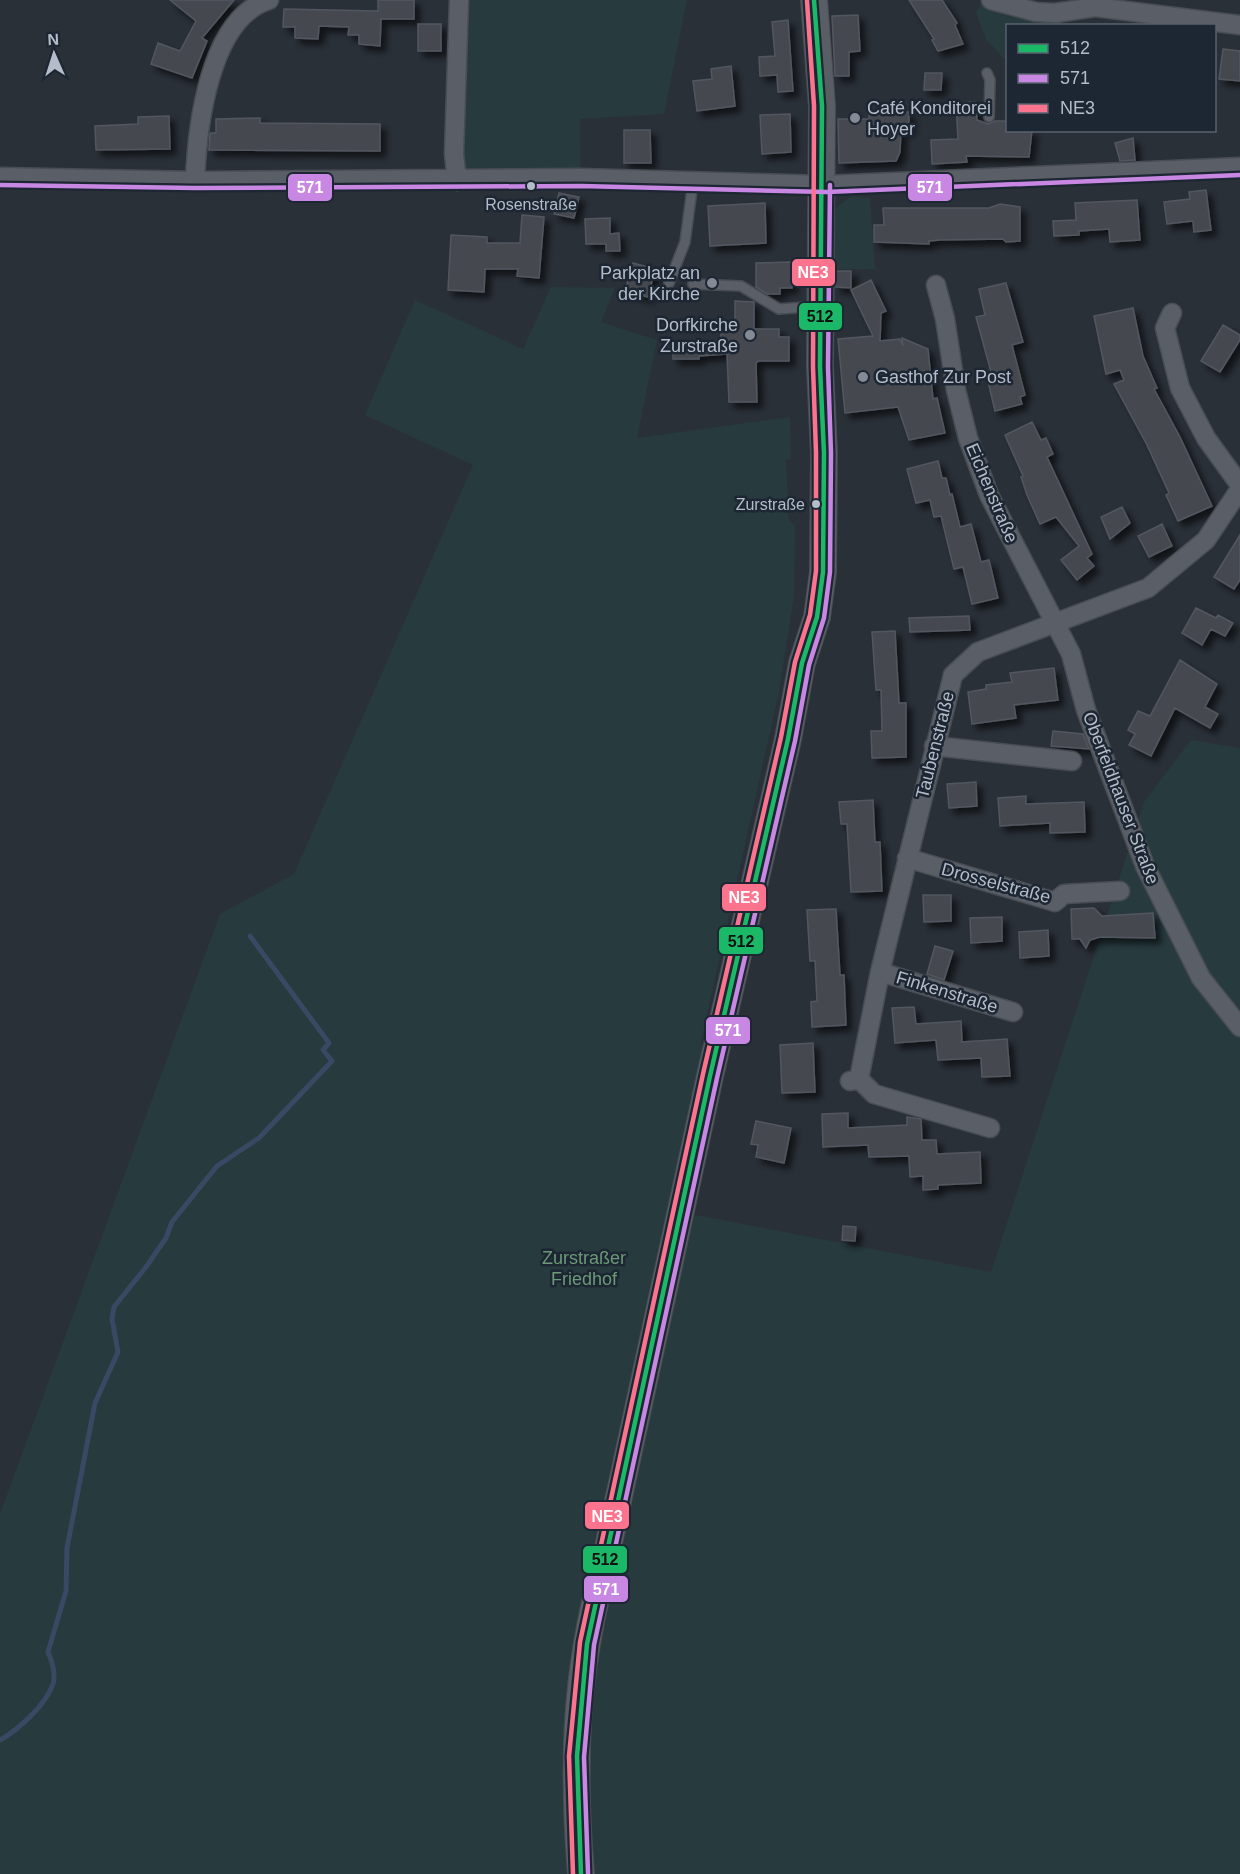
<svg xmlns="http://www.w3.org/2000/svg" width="1240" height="1874" viewBox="0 0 1240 1874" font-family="Helvetica,sans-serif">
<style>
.green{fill:#273a3e}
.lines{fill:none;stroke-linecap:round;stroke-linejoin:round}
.stream{stroke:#384963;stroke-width:5}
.building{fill:#444950;stroke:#52575f;stroke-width:1.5;filter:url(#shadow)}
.service-casing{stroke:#484c53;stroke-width:12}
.minor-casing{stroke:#484c53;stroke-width:21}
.secondary-casing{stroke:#484c53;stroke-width:28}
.service{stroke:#5a5e66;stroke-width:9}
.minor{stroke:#5a5e66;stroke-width:18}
.secondary{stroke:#595d64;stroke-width:26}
.bus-1-casing{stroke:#1d2633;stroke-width:9}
.bus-2-casing{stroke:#1d2633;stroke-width:9}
.bus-3-casing{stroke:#1d2633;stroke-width:9}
.bus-1{stroke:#1ab867;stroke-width:4.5}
.bus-2{stroke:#c787e3;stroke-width:4.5}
.bus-3{stroke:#fc738d;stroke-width:4.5}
.poi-dot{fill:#848b96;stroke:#1d2633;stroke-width:2}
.bus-dot{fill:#b4bcc9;stroke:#1d2633;stroke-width:2}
.labels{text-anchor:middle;stroke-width:5;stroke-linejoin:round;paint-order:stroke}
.bus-label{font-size:16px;fill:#b4bcc9;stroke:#1d2633}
.poi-label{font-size:18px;fill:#b4bcc9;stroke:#1d2633;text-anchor:start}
.street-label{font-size:18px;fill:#b4bcc9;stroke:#1d2633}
.park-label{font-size:18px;fill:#6b9a76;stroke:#1d2633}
.line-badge{stroke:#1d2633;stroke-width:2}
.badge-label{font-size:16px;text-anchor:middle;font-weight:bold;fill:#fff}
.pale-badge-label{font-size:16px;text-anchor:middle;font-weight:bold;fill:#111}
</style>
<defs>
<filter id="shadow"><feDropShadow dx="5.5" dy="5.5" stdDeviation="3" flood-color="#0009"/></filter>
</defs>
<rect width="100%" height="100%" fill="#2a3038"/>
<path class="green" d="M459,0h228l-23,114 -84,5 1,59 -124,3z
M983,0l84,17 -6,8 -53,1 -1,32 -3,1 -18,-20 -10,-26z
M851,196l19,2 5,71h-42l1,-59z
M551,287l64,1 -14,34 56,18 -20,98 153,-21 1,42 -5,1 3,60 6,6 -1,70 -15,96 -78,350 9,34 -19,138 300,58 153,-470 47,-62 49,8v1126h-1240v-360l220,-600 74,-40 179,-409 -108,-50 50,-115 108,49z"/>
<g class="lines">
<path class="stream" d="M0,1740c18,-10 46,-35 53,-56 3,-10 -1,-23 -5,-32l18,-61 1,-43 28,-145 23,-51 -6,-33 2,-12 32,-40 20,-29 6,-16 45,-56 42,-28 73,-77 -9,-11 6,-7 -79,-107"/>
</g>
<path class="building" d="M170,0h64l-32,38 5,3 -15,37 -41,-14 7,-21 22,8 16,-30z
M378,0h36v19h-33l-1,27 -21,-2v-9h-11l1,-8 -30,-1 -1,13 -23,-1v-11h-12l1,-18 94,2z
M909,0h33l15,23 -2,2 8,19 -25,7 -6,-11 2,-1z
M858,15l2,36 -11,1v24h-14l-3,-60z
M788,20l5,71 -15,1 -1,-17 -17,1 -1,-19 16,-1 -3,-34z
M418,24h23v27h-23z
M1223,49l17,2v30l-21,-2z
M731,66l4,40 -38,5 -4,-30 19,-2 -1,-10z
M925,73h17l-1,17h-17z
M976,102l1,18 11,4 7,-3h13v9h24l-3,27 -63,-1 1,6 -35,2 -1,-24 27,-1 -2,-36z
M880,112h29v18h-8l-1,22 -4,9 -57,2 -1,-44h31v-5l11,1z
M790,114l1,38 -29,2 -2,-39z
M169,116l1,33 -74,1 -1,-24 43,-2v-7z
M260,118v5l120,1v27l-171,-1 1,-17h6v-14z
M624,130h26l1,33h-27z
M1133,138l2,22 -15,1 -5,-18z
M1206,190l5,40 -17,2 -1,-11 -26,3 -3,-22 26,-3 -1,-7z
M559,193l20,4 -5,21 -20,-4z
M1137,200l3,40 -30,2 -1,-13 -30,2v4l-25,1 -1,-15 23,-1 -1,-17z
M765,203l1,40 -56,3 -2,-40z
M1000,204l20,3v34l-14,1 -3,-3 -63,1 -11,1v3l-55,-2v-17h10l-1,-17h106z
M522,215l22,2 -5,61 -22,-2 1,-7h-33l-1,23 -36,-2 3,-55 36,2v6h33z
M610,218v16l9,-1 1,18h-14v-7h-20l-1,-25z
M792,262v26h-12v6h-13l-11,-7v-24z
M633,263l22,6 -7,28 -23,-6z
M836,271h15v17l-15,-1z
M871,280l15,31 -5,2 -1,28 20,-2 3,7 -1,-8 26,11 5,50 4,-1 8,35 -36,7 -11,-33 -53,6 -7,-74 35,-3 -22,-46z
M1006,283l17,59 -11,3 13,50 -5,2 2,7 -27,7 -9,-38 5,-1 -15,-55 9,-2 -6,-26z
M735,301l19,1v27h25v8h10v24h-30l-3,2 1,39h-28l-2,-48 -28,2v3h-26v-17l48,-1v-11h7v-8h7z
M1133,308l10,48 14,32 -3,1 26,48 32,69 -34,15 -12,-26 3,-2 -22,-48 -33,-61 10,-4 -4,-10 -14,4 -12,-58z
M1223,325l17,10v5l-20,32 -19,-11z
M1032,422l9,18 5,-2 7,16 -6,3 45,97 -5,4 7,8 -17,14 -16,-20 18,-14 -23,-29 -16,7 -13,-29 -6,-18 2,-1 -18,-41z
M938,461l4,17h4l4,17 2,-1 8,33 11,-3 10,38 8,-2 9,38 -26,6 -9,-37 -9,2 -13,-53 -7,1 -4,-17 -14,3 -9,-34z
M1122,507l8,16 -20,16 -9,-22z
M1162,524l10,22 -23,11 -11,-21z
M1240,535v45l-6,9 -20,-12z
M1196,608l20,10 2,-3 15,8 -8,13 -14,-7 -9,16 -20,-12z
M969,616l1,14 -60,2 -1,-14z
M895,631l4,72h7v54l-34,1 -1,-27h11l-1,-41h-5l-4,-58z
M1180,660l37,24 -12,23 13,7 -8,14 -35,-20 -24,48 -22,-11 6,-11 -7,-4 10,-19 12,5z
M1054,668l4,32 -44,5 2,13 -44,6 -4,-32 18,-3v-4l26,-3 -2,-9z
M1053,731l30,3 6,15 -38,-3z
M976,782l1,24 -28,2 -2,-24z
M1026,796v8l58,-2 1,30 -35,1v-10l-50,3 -2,-28z
M873,800l2,42h5l2,49 -31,1 -4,-68h-6l-2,-22z
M923,895h28v26l-27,1z
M1094,908l8,8 51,-3 2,25 -55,-1 -10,3 -4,8 -6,-9h-8l-1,-30z
M836,909l4,66h4l2,50 -34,2 -1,-25 6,-1 -2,-40h-5l-3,-51z
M1002,917v24l-31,2 -1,-25z
M1048,930l1,26 -29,2 -1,-26z
M935,946l18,5 -9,29 -17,-6z
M914,1007l2,17 45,-3 1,21 45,-3 3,37 -28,1 -1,-19 -43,2 -2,-20 -41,3 -3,-35z
M813,1043l2,49 -33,1 -2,-48z
M848,1113v15l59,-3v-8l14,2 1,21h14l1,14 43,-2 1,31 -43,2v4l-15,1v-14l-13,1 -1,-21 -40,1 -1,-12 -45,2 -1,-33z
M756,1121l35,7 -7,35 -28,-6 2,-12 -7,-1z
M843,1226l13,1 -1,14 -13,-1z"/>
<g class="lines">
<g class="service-casing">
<path id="service" d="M987,73l3,7 -1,37
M669,283l16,-41 8,-60
M693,284l48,2 38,23 41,-3"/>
</g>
<g class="minor-casing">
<path id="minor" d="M991,0l45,12 19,1 40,-6 145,18
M0,177l195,4 386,-3 245,7 414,-18
M195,181c2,-53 14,-163 74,-181
M457,181l-3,-27 5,-154
M936,285l9,34 11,71 12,48 21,57 82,159 15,56 59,156 56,112 39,49
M1172,313l-7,15 15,60 26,50 34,47
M934,746l138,15
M907,858l148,44 9,-8 56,-3
M880,972l133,40
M859,1079l15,15 116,34
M850,1081l9,-2 21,-107 73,-297 25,-23 170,-64 58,-48 34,-51"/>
</g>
<g class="secondary-casing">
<path id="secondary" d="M581,1874c-9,-110 -6,-201 23,-308l106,-490 78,-337 14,-76 15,-46 6,-45 1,-119 -4,-86 2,-261 -8,-106"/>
</g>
<use href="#service" class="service"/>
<use href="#minor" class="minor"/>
<use href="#secondary" class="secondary"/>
<g class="bus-1-casing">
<path id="bus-1" d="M581,1874l-4,-118 10,-112 123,-568 78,-337 14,-76 15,-46 6,-45 1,-119 -4,-86 2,-261 -8,-106"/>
</g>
<g class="bus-2-casing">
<path id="bus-2" d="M0,185l195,3 386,-2 245,6 414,-17
M588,1873l-4,-116 10,-112 123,-567 78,-337 14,-76 15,-47 6,-46 1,-119 -3,-86 2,-182"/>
</g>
<g class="bus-3-casing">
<path id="bus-3" d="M573,1874l-4,-118 11,-114 123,-568 78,-337 14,-75 15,-47 6,-44v-118l-3,-86 1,-261 -7,-105"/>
</g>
<use href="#bus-1" class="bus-1"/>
<use href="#bus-2" class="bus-2"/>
<use href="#bus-3" class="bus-3"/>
</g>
<g class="poi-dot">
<circle cx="855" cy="118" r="6"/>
<circle cx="712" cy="283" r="6"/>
<circle cx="750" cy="335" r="6"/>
<circle cx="863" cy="377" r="6"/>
</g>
<g class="bus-dot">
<circle cx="531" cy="186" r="5"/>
<circle cx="816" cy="504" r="5"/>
</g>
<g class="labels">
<g class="bus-label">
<text x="531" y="210">Rosenstraße</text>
<text x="805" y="510" text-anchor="end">Zurstraße</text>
</g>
<g class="poi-label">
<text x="867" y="114">Café Konditorei<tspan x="867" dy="21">Hoyer</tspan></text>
<text x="700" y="279" text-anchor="end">Parkplatz an<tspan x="700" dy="21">der Kirche</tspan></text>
<text x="738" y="331" text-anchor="end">Dorfkirche<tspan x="738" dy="21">Zurstraße</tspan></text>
<text x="875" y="383">Gasthof Zur Post</text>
</g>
<g class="street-label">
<text transform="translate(992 493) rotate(67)" y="6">Eichenstraße</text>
<text transform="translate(935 745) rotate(-76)" y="6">Taubenstraße</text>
<text transform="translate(1121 798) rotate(69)" y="6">Oberfeldhauser Straße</text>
<text transform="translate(996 883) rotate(15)" y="6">Drosselstraße</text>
<text transform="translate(947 992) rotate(17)" y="6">Finkenstraße</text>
</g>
<g class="park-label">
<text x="584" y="1264">Zurstraßer<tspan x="584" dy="21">Friedhof</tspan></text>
</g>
</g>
<g class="line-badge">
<rect x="287" y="173" width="46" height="29" rx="6" fill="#c787e3"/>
<rect x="907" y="173" width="46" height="29" rx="6" fill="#c787e3"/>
<rect x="791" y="258" width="45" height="29" rx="6" fill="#fc738d"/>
<rect x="798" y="302" width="45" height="29" rx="6" fill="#1ab867"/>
<rect x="721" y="883" width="46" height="29" rx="6" fill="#fc738d"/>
<rect x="718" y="926" width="46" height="29" rx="6" fill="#1ab867"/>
<rect x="705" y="1016" width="46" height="29" rx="6" fill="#c787e3"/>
<rect x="584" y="1501" width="46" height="29" rx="6" fill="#fc738d"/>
<rect x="582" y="1545" width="46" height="29" rx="6" fill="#1ab867"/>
<rect x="583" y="1575" width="46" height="28" rx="6" fill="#c787e3"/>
</g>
<g class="badge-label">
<text x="310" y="193">571</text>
<text x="930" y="193">571</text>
<text x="813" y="278">NE3</text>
<text x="744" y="903">NE3</text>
<text x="728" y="1036">571</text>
<text x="607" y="1522">NE3</text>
<text x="606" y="1595">571</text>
</g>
<g class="pale-badge-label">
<text x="820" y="322">512</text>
<text x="741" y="947">512</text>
<text x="605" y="1565">512</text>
</g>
<rect x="1006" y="24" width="210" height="108" fill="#1d2633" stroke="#59626f" stroke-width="1.5"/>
<rect x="1018" y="44" width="30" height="9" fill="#1ab867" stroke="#59626f" stroke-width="1.5"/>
<text x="1060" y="54" font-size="18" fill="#b4bcc9">512</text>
<rect x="1018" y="74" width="30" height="9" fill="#c787e3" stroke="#59626f" stroke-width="1.5"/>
<text x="1060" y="84" font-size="18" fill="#b4bcc9">571</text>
<rect x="1018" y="104" width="30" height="9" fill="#fc738d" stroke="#59626f" stroke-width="1.5"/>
<text x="1060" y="114" font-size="18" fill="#b4bcc9">NE3</text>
<g transform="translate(54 54) rotate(357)" stroke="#1d2633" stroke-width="4.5" paint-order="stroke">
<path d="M0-4.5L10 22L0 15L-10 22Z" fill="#b4bcc9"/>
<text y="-9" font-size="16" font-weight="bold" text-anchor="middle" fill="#b4bcc9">N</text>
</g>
</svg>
